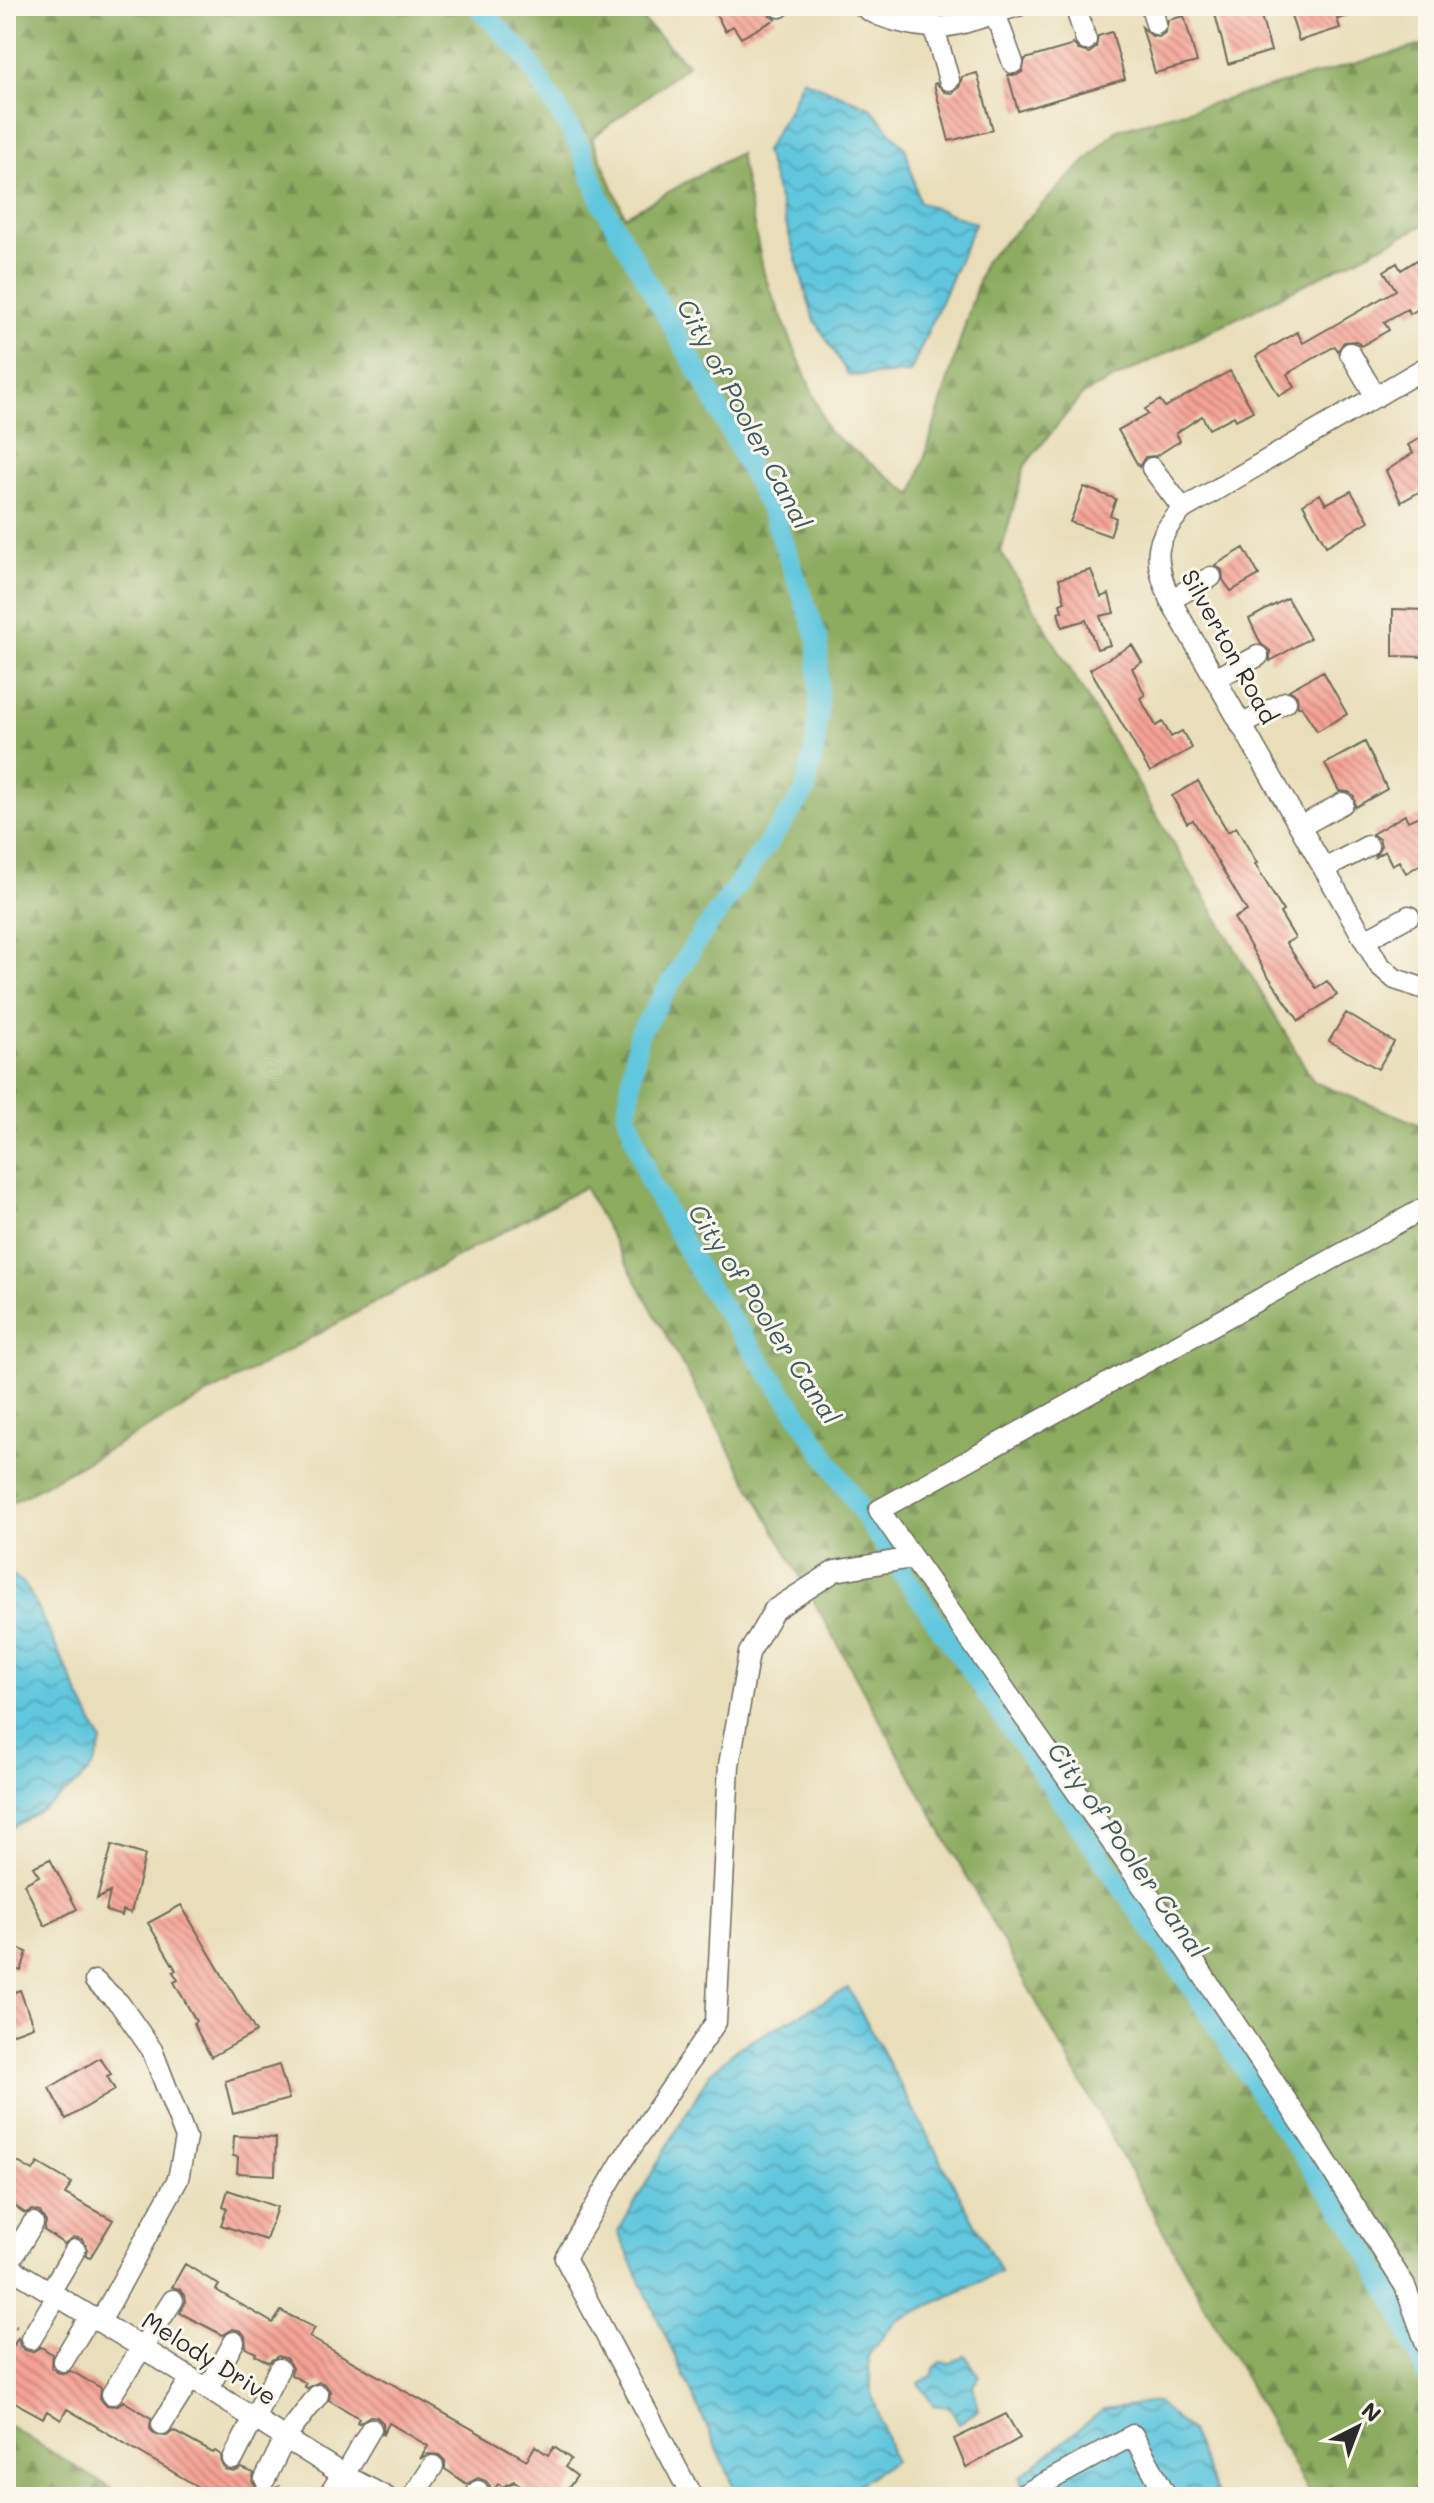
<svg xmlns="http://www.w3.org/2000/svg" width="1434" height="2503" viewBox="0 0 1434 2503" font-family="Mali,sans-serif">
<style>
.forest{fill:url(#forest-firs);stroke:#5c6c46;stroke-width:2}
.water{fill:url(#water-waves);stroke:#467984;stroke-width:2}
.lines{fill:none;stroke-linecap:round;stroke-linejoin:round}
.canal{stroke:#61c7de;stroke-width:20}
.building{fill:url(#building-back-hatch)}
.minor-casing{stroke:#6e6a5d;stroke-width:23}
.path{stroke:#6e6a5d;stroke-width:4;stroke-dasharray:2 6;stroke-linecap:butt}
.minor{stroke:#fff;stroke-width:20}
.labels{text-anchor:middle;stroke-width:6;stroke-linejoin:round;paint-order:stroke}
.street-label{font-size:24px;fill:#2b2b2b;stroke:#fbf7ec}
.water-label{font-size:26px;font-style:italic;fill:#3b5a61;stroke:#fbf7ec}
</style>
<defs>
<pattern id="forest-firs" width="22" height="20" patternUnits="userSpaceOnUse" patternTransform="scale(2)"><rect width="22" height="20" fill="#8dac60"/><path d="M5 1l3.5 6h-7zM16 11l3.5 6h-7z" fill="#738c4f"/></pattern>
<pattern id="water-waves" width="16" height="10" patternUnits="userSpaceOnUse" patternTransform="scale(2)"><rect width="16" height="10" fill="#61c7de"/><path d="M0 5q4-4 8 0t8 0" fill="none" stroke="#50a2b4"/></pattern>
<pattern id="building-back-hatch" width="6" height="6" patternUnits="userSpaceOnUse" patternTransform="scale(2)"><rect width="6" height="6" fill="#f4a294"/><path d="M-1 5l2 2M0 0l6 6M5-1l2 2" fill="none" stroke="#c68479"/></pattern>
</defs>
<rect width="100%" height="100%" fill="#fbf7ec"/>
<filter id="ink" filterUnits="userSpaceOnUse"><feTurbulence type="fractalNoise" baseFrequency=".0125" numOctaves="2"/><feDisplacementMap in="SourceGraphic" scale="16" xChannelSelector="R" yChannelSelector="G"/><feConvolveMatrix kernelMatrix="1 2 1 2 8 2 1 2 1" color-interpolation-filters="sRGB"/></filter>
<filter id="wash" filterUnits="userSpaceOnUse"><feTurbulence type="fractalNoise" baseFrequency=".006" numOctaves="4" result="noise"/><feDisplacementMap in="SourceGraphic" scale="32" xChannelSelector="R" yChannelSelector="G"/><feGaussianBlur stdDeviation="1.8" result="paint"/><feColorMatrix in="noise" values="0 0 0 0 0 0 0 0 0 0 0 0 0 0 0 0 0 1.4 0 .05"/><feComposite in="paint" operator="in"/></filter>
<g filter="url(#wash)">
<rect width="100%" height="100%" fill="#e9deb9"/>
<path class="forest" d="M6,6h623l59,59 -96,73 33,78 114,-63 25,121 64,157 85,64 71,-233 133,-132 311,-87v180l-346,172 -57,70 -24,87 313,530 114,46v1369h-117l-727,-1310 -578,319z
M6,2424l119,73h-119z"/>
<path class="water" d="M802,79l68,28 36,43 13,52 56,21 -65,150 -61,3 -36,-59 -48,-166 26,-45z
M6,1571l16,11 7,9 73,151c-2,7 -4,17 -9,24 -15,23 -62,51 -87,65z
M848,1988l153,284 -105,49 -28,34 3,36 23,70 -55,36h-100l-121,-265 91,-158 29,-26z
M965,2355l15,22 -7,8 6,25 -20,13 -9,-16 -17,-2 -14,-22 14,-8 1,-7 7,-6 10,1z
M1157,2402l33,29 28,66h-189l-9,-20 84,-68z"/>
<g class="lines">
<path class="canal" d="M477,6l46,47 56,91 24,61 106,185 65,127 44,122 1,69 -5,43 -9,41 -108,149 -59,95 -11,78 23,69 57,102 93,132 101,154 292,418 83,129 75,104 49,89 28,68"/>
</g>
<g id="blocks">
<path class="building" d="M712,6h55l3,10 6,3 -35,19 -8,-12 -8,5z
M1213,6h45l13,45 -43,13z
M1288,6h79l1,5 -31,8 3,9 -41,13z
M1184,16l13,46 -42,11 -13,-46 10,9 7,1 7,-5 2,-12z
M1112,32l13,47 -107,32 -10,-36h9l5,-3 3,-13 46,-13 2,-3 5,7 11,3 7,-5 2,-12z
M977,73l16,57 -44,11 -15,-57 2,-1 9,9 7,1 7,-5 3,-11z
M1428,253v43l-9,6 3,5 -12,7 -3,-5 -23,13 5,8 -28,16 -5,-5 -12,1 -6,9 -3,-5 -48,28 8,13 -16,9 -23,-40 41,-24 6,11 93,-53 -12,-19 13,-8 4,7z
M1230,371l23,40 -17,9 -2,-4 -25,13 -7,-13 -26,17 4,8 -24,15 -11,1 -6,10 -21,-37 30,-16 -3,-5 15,-9 5,7z
M1422,437l6,8v42l-27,15 -15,-31 27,-18 -5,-8z
M1084,487l32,12 -6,16 6,3 -6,18 -40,-14z
M1351,491l18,30 -43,25 -23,-42 17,-10 6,10z
M1244,548l15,27 -28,16 -8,-11 -1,-10 -7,-5z
M1091,570l10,27 8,-3 5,19 -14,3 10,29 -13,4 -11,-29 -24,7 -4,-15 4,-1 -2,-7 5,-2 -6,-23z
M1287,598l23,40 -40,23v-10l-9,-7 -12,-25z
M1393,609l35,1v47l-35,-1z
M1132,645l10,17 -10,6 13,27 -5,3 16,28 7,-4 8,15 11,-6 10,17 -42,24 -60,-103z
M1323,671l24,43 -30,17 -16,-25 -3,1 -1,-12 -8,-5z
M1365,742l22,47 -32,18 -1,-11 -5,-4 -10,-1 -14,-27z
M1198,781l30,51 8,-5 21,36 -2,1 28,47 -3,2 15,25 -9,5 30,45 11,-7 10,14 -38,26 -35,-51 -30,-52 13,-7 -54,-91 -6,3 -15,-27z
M1428,812v48l-22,13 -7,-12 -7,4 -7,-14 -10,6 6,-11 -2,-7 -7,-5 33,-19 3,6z
M1346,1013l48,29 -16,27 -49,-28z
M112,1845l33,10 -14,58 -8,-3 -1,6 -16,-5 4,-19 -13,7z
M50,1859l27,50 -32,17 -21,-42 15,-8 -6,-9z
M181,1905l75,127 -45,25 -18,-34 3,-2 -22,-39 4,-2 -5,-8 3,-2 -28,-47z
M6,1943l21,9 -6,19 -15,-5z
M20,1990l13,36 -27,10v-41z
M100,2058l11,16 -4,2 8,14 -49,29 -17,-31z
M279,2065l10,34 -56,15 -8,-33z
M234,2136l42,2 -1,37 -38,-2 1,-16 -5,-1z
M6,2155l27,16 5,-8 34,20 -7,11 48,26 -23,38 -4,-2 2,-7 -6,-10 -8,-2 -10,7 -20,-14 2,-8 -6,-10 -8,-2 -7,3 -19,-13z
M228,2190l49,17 -11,33 -45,-15 6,-17 -4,-2z
M185,2264l34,21 -3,5 57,33 8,-12 34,17 -6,9 218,123 8,-14 13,9 6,-8 17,12 -6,8 12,9 -15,21h-36l-1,-9 -11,-7 -11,6 -5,-3 -9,13 1,-11 -4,-5 -8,-3 -11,6 -22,-15v-8l-6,-6 -11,-1 -8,5 8,-13 -39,-23 -6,12v-12l-6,-6 -7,-1 -11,7 -2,-1 2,-4 -30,-18 1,-9 -5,-7 -6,-2 -12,6 -3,-2 2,-3 -15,-8 1,-7 -6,-10 -8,-2 -10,6 -13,-7 1,-2 -10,-5 -1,-12 -4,-5 -8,-2 -10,6 -43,-22 6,-12 -1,-6 -6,-6 -7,-2z
M18,2338l2,8 5,4 7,2 9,-5 11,7 -1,13 6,5 7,2 7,-3 30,17 -1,11 6,6 11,1 6,-5 28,17 -1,11 6,6 11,1 6,-5 40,22 2,-2 6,4 1,10 4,5 8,2 8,-4 12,5 -2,8 8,10 7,1 11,-5 -6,10h-57l-148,-88 -6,11 -14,-9 -4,7 -20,-11 -17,-11v-52l6,4z
M1006,2414l14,24 -54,30 -12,-29z"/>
</g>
</g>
<g filter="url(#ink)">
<use href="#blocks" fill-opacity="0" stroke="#6e6a5d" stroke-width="2"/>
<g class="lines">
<g class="minor-casing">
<path id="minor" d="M862,6c11,8 21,11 34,15 53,15 73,-1 122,-15
M1075,6l11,34
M1151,6l5,18
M780,7l1,-1
M995,13l18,50
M934,28l15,52
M1350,353l26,44
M1428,366l-245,143c-31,32 -29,49 -14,89l210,367 16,14 33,11
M1152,468l31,41
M1170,600l41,-23
M1215,679l43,-23
M1241,725l45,-23
M1300,827l43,-24
M1324,869l44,-23
M1365,940l44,-24
M1428,1206l-549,304 288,411 147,221 91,144 23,63
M95,1981l24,22 33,47 34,88 -8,41 -78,143
M6,2265l135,82 201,127 44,23
M7,2266l26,-43
M50,2292l25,-42
M31,2339l26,-43
M63,2361l27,-45
M208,2389l26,-47
M112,2394l61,-94
M162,2424l29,-46
M233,2459l46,-90
M344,2475l27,-46
M265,2479l20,-41 33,-43
M328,2497l14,-23
M413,2497l20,-31
M474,2497l4,-6
M512,2497l2,-3
M692,2497l-127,-239 57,-97 94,-139 13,-257 20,-112 25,-43 61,-39 77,-13
M1019,2497l114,-62 34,62"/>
</g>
<path class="path" d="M6,2334l6,-10 5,3"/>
<use href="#minor" class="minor"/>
</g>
</g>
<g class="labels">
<g class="street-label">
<text transform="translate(1229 647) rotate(61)" y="8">Silverton Road</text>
<text transform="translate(209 2359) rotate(32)" y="8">Melody Drive</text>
</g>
<g class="water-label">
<text transform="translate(744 414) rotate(62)" y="9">City of Pooler Canal</text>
<text transform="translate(764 1314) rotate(57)" y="9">City of Pooler Canal</text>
<text transform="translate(1127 1850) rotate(55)" y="9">City of Pooler Canal</text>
</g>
</g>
<rect width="1434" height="2503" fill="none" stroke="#fbf7ec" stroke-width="32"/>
<g transform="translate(1358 2427) rotate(42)" stroke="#fbf7ec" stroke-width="6" paint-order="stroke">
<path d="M0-6L14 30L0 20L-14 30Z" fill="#2b2b2b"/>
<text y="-12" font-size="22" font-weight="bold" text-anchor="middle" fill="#2b2b2b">N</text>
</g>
</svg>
